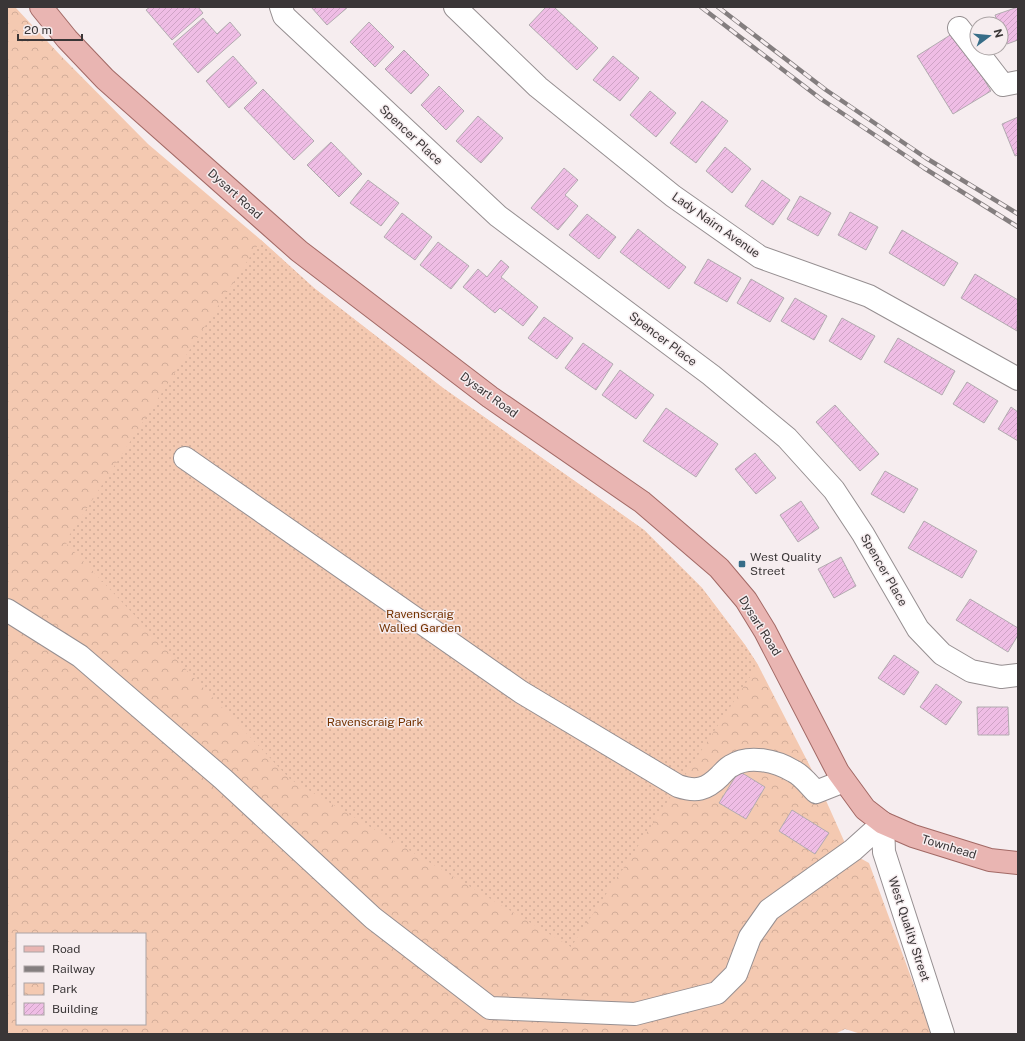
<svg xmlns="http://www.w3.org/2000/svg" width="1025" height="1041" viewBox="0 0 1025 1041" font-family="'Public Sans',sans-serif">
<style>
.park{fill:url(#park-crowns);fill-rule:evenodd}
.garden{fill:url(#garden-dots)}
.building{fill:url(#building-hatch);stroke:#b2abb0}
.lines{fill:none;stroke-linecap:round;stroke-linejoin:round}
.minor-casing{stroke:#968f91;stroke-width:24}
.major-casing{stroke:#a26965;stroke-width:24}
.minor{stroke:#fff;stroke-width:22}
.major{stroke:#e9b5b2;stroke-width:22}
.rail-casing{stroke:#847e7f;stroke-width:4.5}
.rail{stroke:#f6edef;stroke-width:3;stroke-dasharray:9;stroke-linecap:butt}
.poi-dot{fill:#376d88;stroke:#f6edef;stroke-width:1.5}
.labels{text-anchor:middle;stroke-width:3;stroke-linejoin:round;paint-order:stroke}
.street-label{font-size:12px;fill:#3a3637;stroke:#f6edef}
.poi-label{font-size:12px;fill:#3a3637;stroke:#f6edef;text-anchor:start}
.park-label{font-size:12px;fill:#743200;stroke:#f6edef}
</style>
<defs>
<pattern id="park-crowns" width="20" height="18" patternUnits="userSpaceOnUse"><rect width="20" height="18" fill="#f4c9b1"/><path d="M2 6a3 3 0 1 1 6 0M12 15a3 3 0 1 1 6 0" fill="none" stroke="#d2ad99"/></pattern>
<pattern id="garden-dots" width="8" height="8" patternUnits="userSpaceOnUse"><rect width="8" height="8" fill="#f4c9b1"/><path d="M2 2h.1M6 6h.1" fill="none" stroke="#d2ad99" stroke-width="1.8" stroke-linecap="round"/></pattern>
<pattern id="building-hatch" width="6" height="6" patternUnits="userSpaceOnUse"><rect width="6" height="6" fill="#efbde5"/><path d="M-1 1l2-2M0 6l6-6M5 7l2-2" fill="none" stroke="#cea3c5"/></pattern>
</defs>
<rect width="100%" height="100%" fill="#f6edef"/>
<path class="park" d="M7,7h8l46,49 87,88 113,96 53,48 129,100 201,142 58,58 43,57 13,20 57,111 34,76 20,11 63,171h-71l-16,-5 -10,5h-828zM17,934h128v90h-128z"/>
<path class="garden" d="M261,240l53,48 129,100 201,142 58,58 43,57 13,20 -187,282 -281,-168 -225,-237z"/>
<path class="building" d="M150,7h48l5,6 -31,27 -26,-30z
M311,7h37l-21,18z
M546,7h8l44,41 -21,22 -48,-45z
M1018,7v33l-11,4 -6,-14v-6h-3l-3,-9z
M203,18l14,16 13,-12 11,13 -43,38 -25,-29z
M369,22l25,25 -19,20 -25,-25z
M955,32l36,59 -38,23 -36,-58z
M404,50l25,25 -18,19 -26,-25z
M233,56l24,27 -28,25 -23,-27z
M613,56l26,22 -19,23 -27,-21z
M439,86l25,25 -18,19 -25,-25z
M263,89l51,52 -20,19 -50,-52z
M650,91l26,22 -20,24 -26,-22z
M702,101l26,20 -32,42 -26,-20z
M478,116l25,22 -22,25 -25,-22z
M1018,117v38l-3,1 -13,-32z
M331,142l31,32 -23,23 -32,-32z
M725,147l26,22 -19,24 -26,-22z
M564,168l14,12 -13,15 13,11 -20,24 -27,-22z
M368,180l31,23 -18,23 -31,-23z
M762,180l28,20 -17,25 -28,-19z
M800,196l31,17 -13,23 -31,-17z
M850,212l28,15 -12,23 -28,-15z
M402,213l30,24 -17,23 -31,-23z
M587,214l29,23 -17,22 -30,-24z
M638,229l48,38 -17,22 -49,-37z
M902,230l56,33 -14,23 -55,-33z
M438,242l31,24 -18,23 -31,-24z
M708,259l33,19 -14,24 -33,-19z
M501,260l8,7 -8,10 37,30 -15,19 -23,-18 -5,5 -32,-26 15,-18 9,8z
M975,274l43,26 -1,31 -56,-33z
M751,279l33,19 -14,24 -33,-19z
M795,298l32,18 -13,24 -33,-19z
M544,317l29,21 -16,21 -29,-21z
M842,318l33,18 -14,24 -32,-19z
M898,338l57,33 -13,24 -58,-33z
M583,343l30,21 -17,26 -31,-22z
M620,370l34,25 -18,24 -34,-24z
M967,382l31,19 -14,22 -31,-19z
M835,405l44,49 -19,17 -44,-49z
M1011,407l7,5v29l-20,-12z
M666,408l52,36 -22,33 -53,-36z
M755,453l21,25 -20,16 -21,-25z
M885,471l33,18 -14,24 -33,-19z
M801,501l18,27 -21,14 -18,-27z
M924,521l53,30 -15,27 -54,-30z
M841,557l15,29 -22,12 -16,-29z
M970,599l48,29v7l-10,17 -52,-32z
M894,655l25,17 -15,23 -26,-17z
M936,684l26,18 -16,23 -26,-18z
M977,707h31l1,28h-31z
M739,771l26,16 -19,32 -27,-16z
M792,810l37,23 -14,21 -36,-23z"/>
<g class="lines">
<g class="minor-casing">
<path id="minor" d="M281,7l3,9 214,200 213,159 76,63 47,52 29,44 55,95 24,25 29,17 30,6 17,-2
M455,7l83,80 135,109 87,61 109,39 149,83
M959,28l44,57 15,-3
M185,458l336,234 157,94c18,6 28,4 42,-10 3,-3 7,-8 11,-10 18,-12 45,-5 62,5 9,4 16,14 23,21l28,-11
M7,610l73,46 143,123 150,139 117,90 145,6 82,-21 19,-19 14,-37 19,-27 84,-60 30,-27
M883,823l1,29 59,182"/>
</g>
<g class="major-casing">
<path id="major" d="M41,7l26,32 38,40 194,172 191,146 152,105 77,66 27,32 19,31 73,141 27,37 18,14 30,13 77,24 28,3"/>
</g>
<use href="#minor" class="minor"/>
<use href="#major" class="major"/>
<g class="rail-casing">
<path id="rail" d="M701,7l120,92 103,69 94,59
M718,7l108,83 100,68 92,56"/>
</g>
<use href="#rail" class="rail"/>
</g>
<rect class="poi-dot" x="738" y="560" width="8" height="8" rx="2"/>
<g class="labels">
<g class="street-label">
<text transform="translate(411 135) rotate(43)" y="4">Spencer Place</text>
<text transform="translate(235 194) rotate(42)" y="4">Dysart Road</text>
<text transform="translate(716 225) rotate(35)" y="4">Lady Nairn Avenue</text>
<text transform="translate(663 339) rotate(37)" y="4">Spencer Place</text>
<text transform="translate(489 395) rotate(36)" y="4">Dysart Road</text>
<text transform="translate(884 570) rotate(60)" y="4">Spencer Place</text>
<text transform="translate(760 626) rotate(58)" y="4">Dysart Road</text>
<text transform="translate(949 847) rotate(17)" y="4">Townhead</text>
<text transform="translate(909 929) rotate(72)" y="4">West Quality Street</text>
</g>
<g class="poi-label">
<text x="750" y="561">West Quality<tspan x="750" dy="14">Street</tspan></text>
</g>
<g class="park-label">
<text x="420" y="618">Ravenscraig<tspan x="420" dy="14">Walled Garden</tspan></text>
<text x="375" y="726">Ravenscraig Park</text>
</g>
</g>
<rect width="1025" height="1041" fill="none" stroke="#3a3637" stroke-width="16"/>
<rect x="16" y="933" width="130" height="92" fill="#f6edef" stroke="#aba4a5"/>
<rect x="24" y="946" width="20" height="6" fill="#e9b5b2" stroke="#aba4a5"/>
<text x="52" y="953" font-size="12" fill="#3a3637">Road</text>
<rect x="24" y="966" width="20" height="6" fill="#847e7f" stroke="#aba4a5"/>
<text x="52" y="973" font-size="12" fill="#3a3637">Railway</text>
<rect x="24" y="983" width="20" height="12" fill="url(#park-crowns)" stroke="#aba4a5"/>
<text x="52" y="993" font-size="12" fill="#3a3637">Park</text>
<rect x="24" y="1003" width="20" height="12" fill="url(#building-hatch)" stroke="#aba4a5"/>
<text x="52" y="1013" font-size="12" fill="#3a3637">Building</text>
<g transform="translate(989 36) rotate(74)"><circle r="19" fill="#f6edef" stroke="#aba4a5"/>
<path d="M0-3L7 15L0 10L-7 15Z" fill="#376d88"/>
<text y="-6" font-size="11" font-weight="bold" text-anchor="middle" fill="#3a3637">N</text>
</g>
<path d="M18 34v6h64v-6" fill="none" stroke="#3a3637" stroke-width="2"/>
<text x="24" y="34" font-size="12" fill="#3a3637" stroke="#f6edef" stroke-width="3" paint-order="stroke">20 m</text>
</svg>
